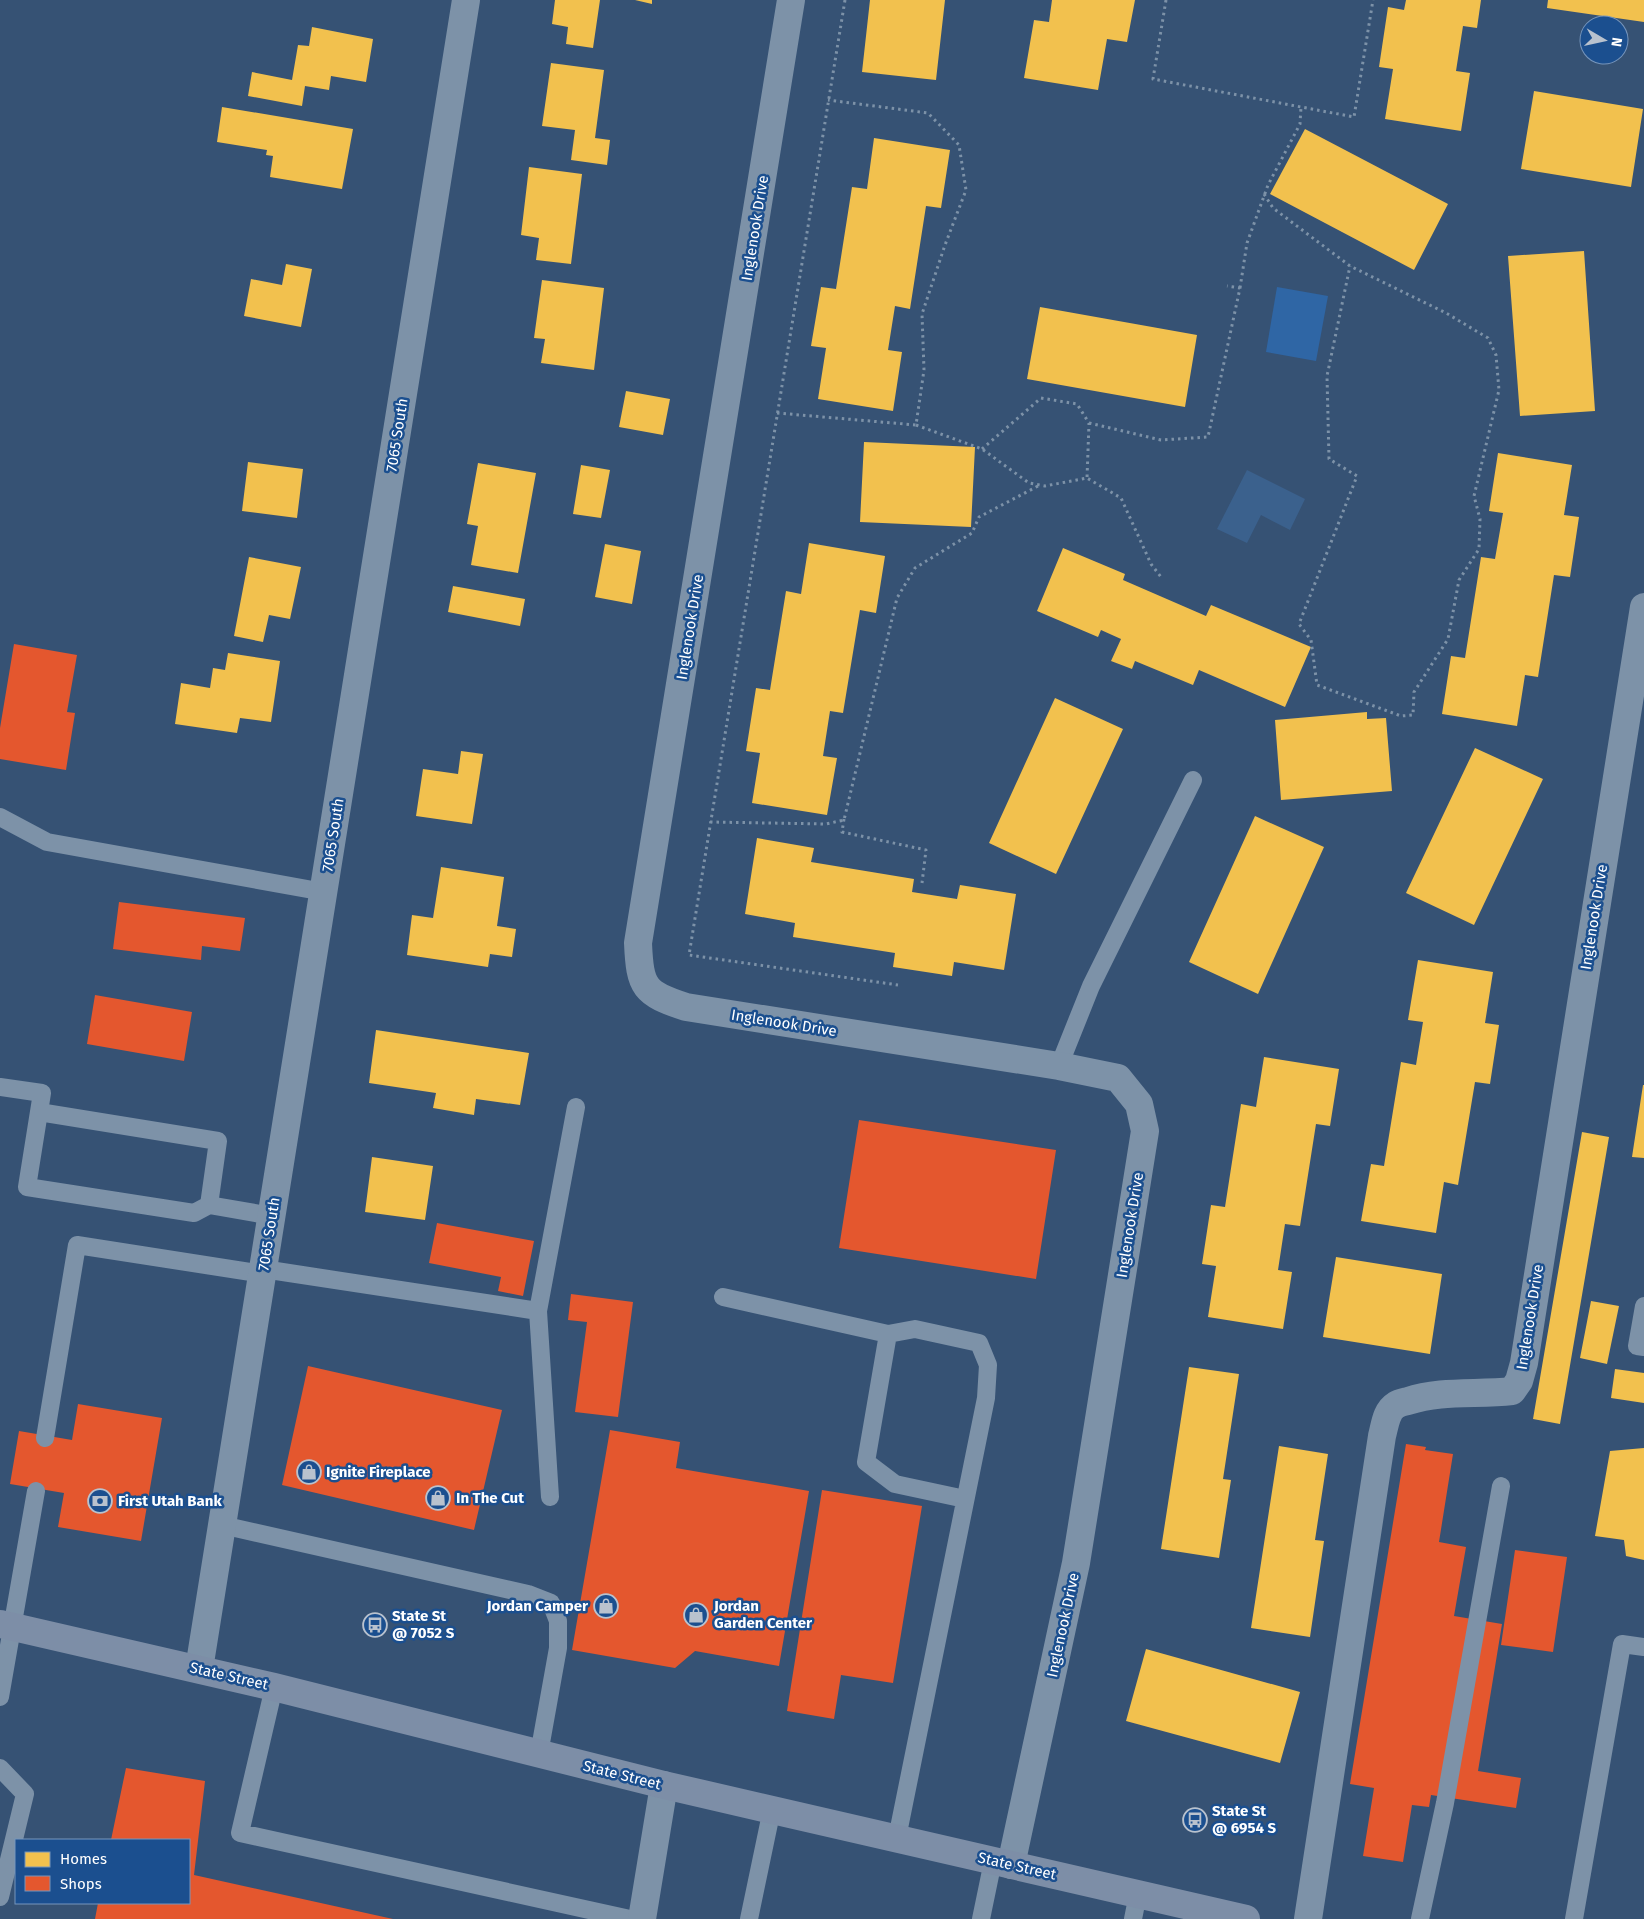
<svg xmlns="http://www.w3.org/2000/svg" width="1644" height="1919" viewBox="0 0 1644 1919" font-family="'Fira Sans',sans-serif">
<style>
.green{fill:#2f66a5}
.water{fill:#3b618d}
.homes{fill:#f2c14e}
.shops{fill:#e4572e}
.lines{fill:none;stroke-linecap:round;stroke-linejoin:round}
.path{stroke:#7d92a8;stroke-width:3;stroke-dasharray:2.5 4;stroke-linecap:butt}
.lane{stroke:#7d92a8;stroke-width:18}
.street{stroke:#7d92a8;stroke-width:28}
.primary{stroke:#7d8ea7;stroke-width:28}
.labels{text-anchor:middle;stroke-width:5;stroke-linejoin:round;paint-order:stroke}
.street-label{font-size:15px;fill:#fff;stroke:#1b4f8f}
.poi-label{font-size:15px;font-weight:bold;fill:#fff;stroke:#1b4f8f;text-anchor:start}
</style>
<rect width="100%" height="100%" fill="#365274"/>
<path class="green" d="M1277,287l51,9 -12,65 -50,-9z"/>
<path class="water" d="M1247,470l58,29 -15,31 -29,-15 -14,28 -30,-14z"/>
<path class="homes" d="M555,0h45l-7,48 -27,-4 2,-17 -16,-3z
M635,0h17v4z
M870,0h75l-9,80 -74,-8z
M1052,0h83l-8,42 -20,-3 -9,51 -74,-12 10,-58 15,2z
M1406,0h75l-4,28 -14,-2 -7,45 14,2 -9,58 -76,-12 8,-50 -14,-2 9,-60 16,3z
M1548,0h96v22l-97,-14z
M312,27l61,12 -7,43 -35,-6 -2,14 -24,-4 -3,20 -54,-10 4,-24 40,8 6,-35 11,1z
M551,63l53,7 -9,68 15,2 -3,25 -36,-5 4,-30 -33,-4z
M1534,91l109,18 -12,78 -110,-18z
M222,107l131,22 -11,60 -72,-12 3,-21 -7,-1 1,-5 -50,-8z
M1305,129l143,75 -34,66 -144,-76z
M874,138l76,12 -9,58 -15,-2 -16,103 -15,-3 -7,44 14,2 -9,59 -75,-12 8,-51 -15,-2 10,-59 15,2 16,-102 15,2z
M529,167l53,7 -11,90 -35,-4 3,-22 -18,-3z
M1584,251l11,160 -75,5 -12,-160z
M286,264l26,5 -11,58 -57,-11 7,-37 31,6z
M542,280l62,8 -10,82 -53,-7 4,-24 -11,-1z
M1040,307l157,28 -12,72 -158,-28z
M626,391l44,8 -7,36 -44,-8z
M864,442l111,5 -4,80 -111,-5z
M1498,453l74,12 -8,50 15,2 -9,60 -16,-2 -16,102 -13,-2 -8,51 -75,-12 9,-58 14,2 16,-101 14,2 8,-46 -14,-2z
M248,462l55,7 -6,49 -55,-7z
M478,463l58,10 -18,100 -47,-8 7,-39 -11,-2z
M581,465l29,5 -9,48 -28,-4z
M809,543l76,13 -9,57 -16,-3 -17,103 -13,-2 -7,45 14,2 -10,57 -75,-12 8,-50 -14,-2 10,-63 14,2 16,-99 15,3z
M605,544l36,7 -9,53 -37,-7z
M1063,548l62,26 -2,6 83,36 5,-11 100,42 -26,60 -86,-37 -6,15 -58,-24 -3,8 -21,-8 10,-22 -20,-9 -3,7 -61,-26z
M249,557l52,10 -11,52 -21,-4 -6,27 -29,-6z
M453,586l72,13 -5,27 -72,-14z
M228,653l52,8 -9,61 -31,-4 -3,15 -62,-9 6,-41 29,5 3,-20 12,2z
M1055,698l68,31 -67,145 -67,-31z
M1367,712v7l19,-1 6,73 -111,9 -6,-80z
M1475,748l68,31 -69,146 -68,-32z
M461,751l22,3 -11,70 -56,-8 7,-47 35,5z
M1255,816l69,31 -66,147 -69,-32z
M757,838l57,10 -3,14 103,17 -2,13 45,7 3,-14 56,9 -12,76 -50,-8 -2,14 -59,-9 2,-14 -102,-16 2,-14 -50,-9z
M441,867l63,10 -7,49 19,3 -4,28 -22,-3 -2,13 -81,-12 5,-40 21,3z
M1418,960l75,12 -8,51 14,2 -9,59 -15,-2 -17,103 -14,-3 -8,51 -75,-12 10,-57 13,2 17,-104 15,3 7,-43 -15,-2z
M376,1030l153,23 -9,52 -44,-6 -2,16 -41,-7 3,-15 -67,-10z
M1264,1057l75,12 -9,57 -14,-2 -16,102 -15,-2 -7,46 14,2 -9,57 -75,-12 8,-51 -14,-2 9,-59 14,2 16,-103 15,3z
M1643,1085h1v73l-12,-1z
M1582,1132l27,5 -49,287 -27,-5z
M372,1157l61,9 -8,54 -60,-8z
M1336,1257l106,17 -12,80 -107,-17z
M1591,1301l28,5 -12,58 -27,-6z
M1189,1367l50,7 -16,105 8,1 -12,78 -58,-9z
M1615,1369l29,4v30l-33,-5z
M1279,1446l49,8 -13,86 9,1 -14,96 -59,-9z
M1644,1448v112l-18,-4 -2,-16 -29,-4 15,-85z
M1146,1649l154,43 -20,71 -154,-42z"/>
<path class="shops" d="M14,644l63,11 -10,57 8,1 -9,57 -66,-11v-31z
M119,902l126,16 -5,33 -38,-5 -1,14 -88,-11z
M95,995l97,17 -8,49 -97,-17z
M859,1120l197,30 -20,129 -197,-31z
M437,1223l97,18 -11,55 -25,-5 3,-14 -72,-14z
M571,1294l62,8 -15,115 -43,-5 12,-90 -19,-2z
M308,1366l194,44 -28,120 -192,-45z
M78,1404l84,14 -21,123 -83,-14 6,-34 -54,-9 9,-53 53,9z
M610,1430l70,12 -4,26 133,23 -30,175 -84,-15 -20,17 -103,-18z
M1406,1444l20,3 -1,3 28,4 -14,88 27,5 -12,69 48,8 -24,147 43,7 -5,30 -85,-13 -2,12 -17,-2 -9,57 -40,-6 11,-68 -24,-4z
M822,1490l100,16 -29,177 -52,-8 -7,44 -47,-8z
M1515,1550l52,7 -14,95 -52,-7z
M126,1768l79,13 -11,94 199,44h-298l3,-16h91v-63h-78z"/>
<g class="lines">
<path class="path" d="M845,0l-156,955 209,30
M1166,0l-13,79 201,38 19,-117
M1264,194l9,14 77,58 96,47 42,25 8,17 3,35 -25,106 6,23 -1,30 -20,31 -11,59 -34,53 -1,23 -12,1 -84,-31 -6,-45 -12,-16 58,-148 -28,-17 -2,-83 23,-110
M1240,288l7,-45 21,-58 32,-61 1,-17
M777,413l139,12 8,-55 -2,-56 23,-69 21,-55 -7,-45 -31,-32 -100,-13
M1089,423l72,17 47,-3 32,-149 -13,-2
M916,425l66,24 47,34 16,3 42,-8 34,20 30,66 10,13
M982,449l59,-51 36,6 12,19 -2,55
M844,819l-2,13 84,18 -4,33
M710,822l116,2 18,-4 53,-222 18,-30 57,-35 7,-16 61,-32"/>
<path class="lane" d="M0,817l47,25 277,50
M1059,1066l32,-80 102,-206
M0,1087l42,6 -15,94 167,26 15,-8 63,11
M39,1112l179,29 -9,64
M263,1269l275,42
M723,1297l165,37
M1644,1306l-7,40 7,1
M45,1438l32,-193 186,29
M550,1497l-12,-186 38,-204
M222,1525l306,69 23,9 7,18v27l-19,106
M274,1687l-34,146 390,86
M0,1697l36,-206
M0,1768l25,26 -25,103
M897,1838l89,-440 2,-33 -9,-22 -64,-14 -27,5 -22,128 29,22 70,15
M749,1919l23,-110
M981,1919l12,-58
M1133,1919l5,-25
M1420,1919l25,-116 56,-317
M1574,1919l48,-275 22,3"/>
<path class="street" d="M791,0l-153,943c2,45 6,50 48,64l373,59 59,12 21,26 6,27 -69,432 -65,302
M199,1669l267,-1669
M642,1919l22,-134
M1308,1919l74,-483c3,-11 4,-25 14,-31 3,-2 8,-3 12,-4 33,-11 69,-6 104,-10l7,-10 5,-18 120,-756"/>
<path class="primary" d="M0,1624l274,63 390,98 582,134"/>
</g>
<defs>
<g id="shop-ring" transform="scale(1.25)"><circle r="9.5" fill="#1b4f8f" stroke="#b9c2ce" stroke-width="1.5"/><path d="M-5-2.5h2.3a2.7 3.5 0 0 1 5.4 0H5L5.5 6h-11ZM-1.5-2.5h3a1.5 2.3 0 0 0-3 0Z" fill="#b9c2ce"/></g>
<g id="bank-ring" transform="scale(1.25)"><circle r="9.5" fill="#1b4f8f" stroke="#b9c2ce" stroke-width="1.5"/><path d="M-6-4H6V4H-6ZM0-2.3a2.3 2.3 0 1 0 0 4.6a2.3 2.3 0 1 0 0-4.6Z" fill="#b9c2ce"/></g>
<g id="bus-ring" transform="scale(1.25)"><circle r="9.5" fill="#1b4f8f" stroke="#b9c2ce" stroke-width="1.5"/><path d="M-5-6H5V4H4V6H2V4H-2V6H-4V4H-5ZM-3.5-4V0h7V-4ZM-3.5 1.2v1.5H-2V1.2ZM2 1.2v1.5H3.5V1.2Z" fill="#b9c2ce"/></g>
</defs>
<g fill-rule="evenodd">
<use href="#shop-ring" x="309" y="1472"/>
<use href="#shop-ring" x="438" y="1498"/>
<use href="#bank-ring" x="100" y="1501"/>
<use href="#shop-ring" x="606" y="1606"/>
<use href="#shop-ring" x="696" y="1615"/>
<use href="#bus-ring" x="375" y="1625"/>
<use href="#bus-ring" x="1195" y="1820"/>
</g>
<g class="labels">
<g class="street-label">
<text transform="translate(755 228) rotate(-81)" y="5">Inglenook Drive</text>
<text transform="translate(397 435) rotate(-81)" y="5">7065 South</text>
<text transform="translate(690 627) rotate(-81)" y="5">Inglenook Drive</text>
<text transform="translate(333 835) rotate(-81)" y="5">7065 South</text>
<text transform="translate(1594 917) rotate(-81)" y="5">Inglenook Drive</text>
<text transform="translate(784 1023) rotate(9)" y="5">Inglenook Drive</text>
<text transform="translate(1130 1225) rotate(-81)" y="5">Inglenook Drive</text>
<text transform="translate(269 1234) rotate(-81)" y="5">7065 South</text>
<text transform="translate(1530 1317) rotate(-81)" y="5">Inglenook Drive</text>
<text transform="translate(1063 1625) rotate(-78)" y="5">Inglenook Drive</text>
<text transform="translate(229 1676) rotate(13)" y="5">State Street</text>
<text transform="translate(622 1775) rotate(14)" y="5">State Street</text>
<text transform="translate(1017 1866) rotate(13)" y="5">State Street</text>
</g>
<g class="poi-label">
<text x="326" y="1477">Ignite Fireplace</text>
<text x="456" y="1503">In The Cut</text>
<text x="118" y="1506">First Utah Bank</text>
<text x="588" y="1611" text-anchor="end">Jordan Camper</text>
<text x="714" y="1611">Jordan<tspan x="714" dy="17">Garden Center</tspan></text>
<text x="392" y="1621">State St<tspan x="392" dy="17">@ 7052 S</tspan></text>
<text x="1212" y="1816">State St<tspan x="1212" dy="17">@ 6954 S</tspan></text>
</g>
</g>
<rect x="15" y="1839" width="175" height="65" fill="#1b4f8f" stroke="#7695bc"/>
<rect x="25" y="1852" width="25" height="15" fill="#f2c14e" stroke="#7695bc"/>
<text x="60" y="1864" font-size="15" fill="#ffffff">Homes</text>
<rect x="25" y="1876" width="25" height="15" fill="#e4572e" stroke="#7695bc"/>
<text x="60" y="1889" font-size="15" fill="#ffffff">Shops</text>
<g transform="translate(1604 40) rotate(99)"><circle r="24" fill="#1b4f8f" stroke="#7695bc"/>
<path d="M0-4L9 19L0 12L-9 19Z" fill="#b9c2ce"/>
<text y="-8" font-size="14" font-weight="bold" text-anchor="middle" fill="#ffffff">N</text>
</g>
</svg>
